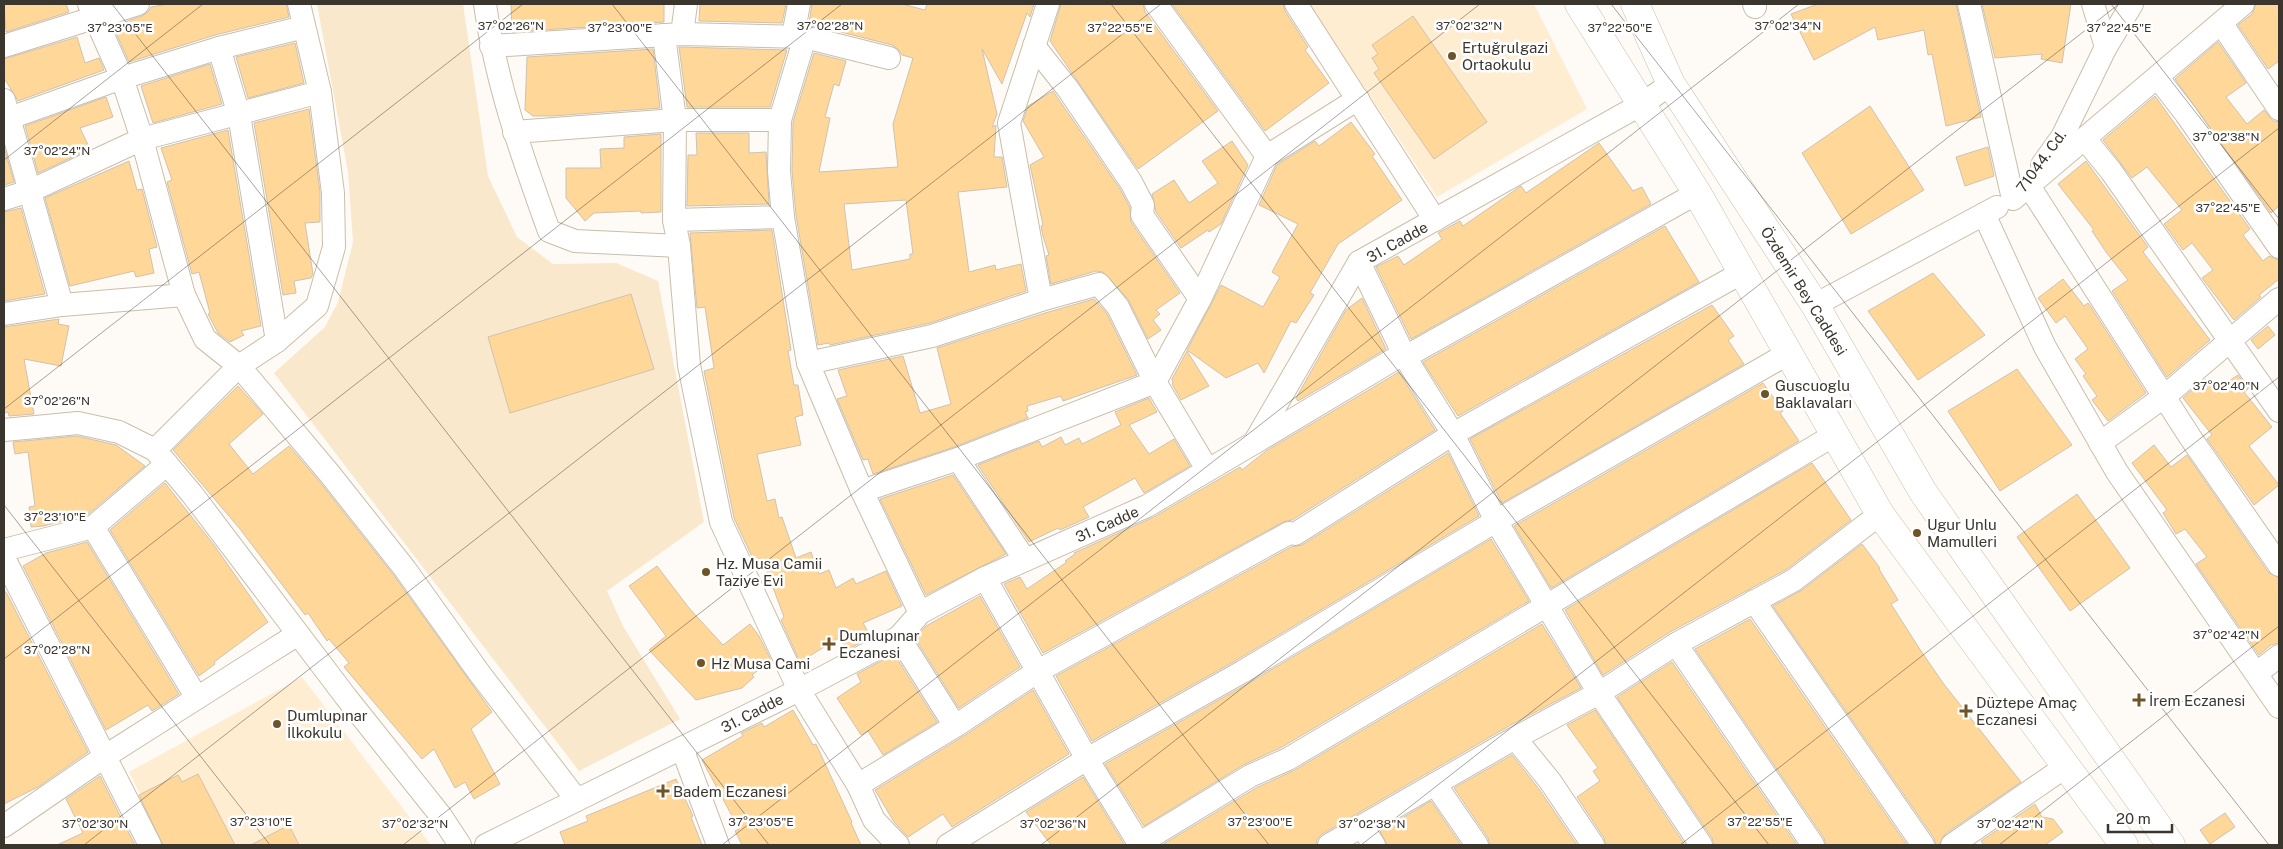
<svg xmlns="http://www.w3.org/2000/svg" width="2283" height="849" viewBox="0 0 2283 849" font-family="'Public Sans',sans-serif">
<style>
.built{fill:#ffedd2}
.green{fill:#f9e8cc}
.building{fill:#ffd899;stroke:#cfc2af;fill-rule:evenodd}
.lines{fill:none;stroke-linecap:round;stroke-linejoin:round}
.minor-casing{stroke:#cabeaa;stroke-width:24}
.major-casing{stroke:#cabeaa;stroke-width:29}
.minor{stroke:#fff;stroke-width:22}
.major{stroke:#fff;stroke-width:28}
.ticks{fill:none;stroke:#3a352d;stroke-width:1;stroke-opacity:0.45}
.poi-dot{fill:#6e5426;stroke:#fff;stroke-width:2}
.labels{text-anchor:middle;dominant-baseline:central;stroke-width:5;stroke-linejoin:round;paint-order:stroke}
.poi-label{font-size:15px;fill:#3a352d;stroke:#fff;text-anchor:start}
.street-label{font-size:15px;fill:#3a352d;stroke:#fff}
.ticks-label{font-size:12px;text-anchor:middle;fill:#3a352d;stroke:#fff;stroke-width:5;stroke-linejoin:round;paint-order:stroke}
</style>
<rect width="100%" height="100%" fill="#fefbf7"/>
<!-- built -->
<g class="built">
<path d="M1309 4H1534L1587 109 1437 197Z"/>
<path d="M302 677 431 845H165L129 772Z"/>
</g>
<!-- green -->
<path class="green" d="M317 4H463L488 176 517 237 553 264 616 263 658 281 704 522 607 591 623 626 680 719 579 771 274 373 325 327 338 302 353 242 348 172Z"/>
<!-- building -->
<g class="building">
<path d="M4 4H66L69 12 6 32Z"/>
<path d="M168 4H286L289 17 215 35 129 62 113 26 142 16 148 12 151 7Z"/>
<path d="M511 4H664V22L512 32Z"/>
<path d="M700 4H786L782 23 699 21Z"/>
<path d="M812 4H902L925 10 927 4H1034L1030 17 1027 13 1002 84 982 49 997 114 992 127 996 125 994 157H1002L1007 187 958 192 969 272 995 265 996 270 1021 264 1026 291 930 323 830 345 829 343 818 345 796 215 792 171 793 122 814 53 846 61 839 86 834 84 825 117 830 118 819 172 898 167 893 124 913 58 902 55 898 49 892 45 809 24ZM906 200 913 254H910V259L852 270 844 204Z"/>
<path d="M1061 4H1143L1145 12 1218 111 1138 169 1050 41Z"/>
<path d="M1172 4H1283L1285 11 1308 47 1305 50 1329 83 1265 131Z"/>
<path d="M1818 4H1956L1981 117 1946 126 1932 54 1928 55 1924 30 1878 40 1875 27 1814 60 1791 14Z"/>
<path d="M1982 4H2071L2062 63 2041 59 2042 54 1995 58Z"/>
<path d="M2256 4H2279V61L2268 69 2238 25 2252 14Z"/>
<path d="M1413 16 1487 122 1434 159 1374 73 1379 69 1372 58 1378 54 1372 45Z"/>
<path d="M77 37 85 63 99 58 104 70 18 101 4 78V59Z"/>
<path d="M2218 42 2246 83 2226 97 2247 124 2264 110 2273 121 2279 122V206L2271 213 2175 79Z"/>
<path d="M295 43 304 83 248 98 236 57Z"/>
<path d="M679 47 787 50 770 107H687Z"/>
<path d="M653 49 660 108 552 116H533L525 110 527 57Z"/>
<path d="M210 64 222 104 153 123 141 86Z"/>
<path d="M1053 91 1120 189 1130 208 1131 222 1180 293 1156 310 1160 314 1153 320 1161 330 1148 339 1128 299 1103 272 1096 271 1051 284 1046 256 1049 255 1043 236 1041 226 1043 225 1030 165 1044 157 1023 121 1028 106Z"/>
<path d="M2155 96 2250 229 2243 235 2263 261 2269 256 2279 260V279L2259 295 2261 297 2234 320 2202 278 2213 270 2192 243 2183 250 2164 224 2182 210 2147 167 2132 178 2103 140Z"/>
<path d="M106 97 113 117 80 128 90 149 38 173 25 126Z"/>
<path d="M1870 106 1924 190 1851 234 1802 153Z"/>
<path d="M309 109 320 192V222L305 223 313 274 311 278 294 281 296 293 283 295 254 123Z"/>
<path d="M1351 122 1375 154 1372 156 1402 200 1338 244 1310 293 1314 295 1296 323 1291 321 1264 373 1258 363 1226 378 1187 350 1221 285 1263 307 1280 277 1272 272 1298 224 1259 205 1277 165 1315 141 1319 146Z"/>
<path d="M228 130 261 326 241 331 244 335 230 342 218 333 208 314 210 313 199 272 192 274 167 182 172 180 161 148Z"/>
<path d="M696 133H749V153L766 152 769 204 687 206 688 155H697Z"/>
<path d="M661 134V212L641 213V211L594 213 585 221 566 198V168H601L600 149 624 148V137Z"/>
<path d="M1232 141 1248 165 1221 224 1209 232 1208 230 1181 248 1156 212 1152 194 1174 180 1189 203 1218 183 1202 161Z"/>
<path d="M1599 143 1633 191 1642 187 1651 204 1411 339 1376 267 1398 256 1404 265 1442 239 1438 233 1460 221 1463 226 1521 186 1526 193Z"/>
<path d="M4 147 14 182 4 185Z"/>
<path d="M1988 147 1994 176 1965 186 1956 157Z"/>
<path d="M129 161 137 190 142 189 157 247 149 249 154 273 136 277 134 271 70 286 45 198Z"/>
<path d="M2086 161 2148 247 2143 252 2210 340 2167 377 2112 291 2128 280 2106 252 2092 231 2094 230 2058 184Z"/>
<path d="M21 208 45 294 4 301V212Z"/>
<path d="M1665 226 1699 282 1458 416 1423 362Z"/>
<path d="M772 230 791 350 788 351 794 385H798L803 415 795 417 801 445 757 454 767 501 775 499 779 518 782 517 796 558 811 552 819 574 829 570 836 588 853 578 856 584 886 571 902 606 863 623 871 637 847 650 840 637 800 662 781 620 784 617 762 558 754 561 734 518 704 371 714 368 705 307 697 308 690 233Z"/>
<path d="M1933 273 1985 335 1918 380 1868 311Z"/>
<path d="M2063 279 2084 306 2088 303 2091 307 2146 393 2108 421 2092 400 2097 396 2083 376 2086 374 2075 359 2088 349 2065 316 2056 323 2038 298Z"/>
<path d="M631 294 654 369 510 413 488 337Z"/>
<path d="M1362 298 1386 349 1298 401 1296 398 1346 310Z"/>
<path d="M1094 299 1107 314 1137 375 1063 401 1061 396 1027 406 1028 411 1025 412 1028 418 954 447 873 474 868 459 863 460 837 399 847 396 838 370 903 356 920 413 951 404 937 348 1045 313Z"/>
<path d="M1712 305 1734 336 1728 340 1744 364 1502 503 1470 439Z"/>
<path d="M59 319 58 324 69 326 61 366 24 359 34 414 9 416 8 412 4 413V327Z"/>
<path d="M2268 326 2275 335 2258 349 2251 340Z"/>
<path d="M1187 351 1209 386 1181 400 1172 384 1173 383 1172 379Z"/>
<path d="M2017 369 2072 445 2000 491 1948 411Z"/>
<path d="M1399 372 1435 430 1292 520 1283 522 1043 653 1004 584 1020 577 1027 589 1067 562 1065 561 1075 554 1074 553 1154 517 1240 467 1242 470 1266 451Z"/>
<path d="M2238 375 2248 389 2244 392 2272 427 2249 446 2279 485 2254 505 2207 439 2212 435 2183 398 2205 379 2214 391Z"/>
<path d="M1763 383 1783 411 1780 413 1799 441 1551 588 1514 526Z"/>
<path d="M238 386 263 414 229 444 253 474 289 446 319 481 395 577 492 712 471 729 500 784 474 799 465 782 455 788 434 749 422 759 344 667 349 663 329 639 327 641 308 613 305 615 240 529 173 450Z"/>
<path d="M1149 398 1157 412 1129 425 1149 454 1174 439 1190 466 1144 493 1135 478 1083 507 1089 517 1060 530 1058 528 1029 542 978 465 1039 441 1042 447 1061 437 1065 445 1079 438 1082 444 1121 425 1115 412Z"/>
<path d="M77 436 116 445 145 466 87 515 43 526 31 527 29 507 35 506 28 452 15 454 13 442Z"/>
<path d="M2154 445 2171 467 2187 455 2268 572 2279 578V643L2271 645 2259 655 2196 564 2207 557 2185 529 2176 534 2163 513 2167 510 2132 463Z"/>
<path d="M1448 453 1479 516 1235 661 1092 741 1056 676 1291 547 1302 545Z"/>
<path d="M1812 463 1851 520 1787 569 1670 632 1603 675 1565 610Z"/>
<path d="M953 475 1006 554 926 595 880 499Z"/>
<path d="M165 483 214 545 268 622 214 662 215 664 199 676 110 530Z"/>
<path d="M2077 494 2130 568 2070 611 2017 537Z"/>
<path d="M1491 539 1529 601 1282 747 1243 765 1144 826 1105 764 1249 683Z"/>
<path d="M87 542 179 694 152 711 148 705 106 730 23 566 46 553Z"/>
<path d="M1862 544 1880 568 1879 569 1898 600 1891 604 1919 648 1943 683 2021 782 1945 834 1939 845H1936L1934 838 1773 606 1802 590Z"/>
<path d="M657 566 689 608 723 645 750 624 759 636 771 660 752 675 754 677 742 688 696 700 649 650 666 636 629 586Z"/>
<path d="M4 592H6L88 752 38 787 4 804Z"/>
<path d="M980 596 1020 667 959 708 915 638 926 626Z"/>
<path d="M1750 619 1907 845H1826L1824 838 1695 649Z"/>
<path d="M1542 624 1581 688 1509 726 1322 834 1317 839 1316 845H1162L1256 788 1295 770Z"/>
<path d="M894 654 937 722 883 755 868 731 861 735 837 698 861 682 857 674Z"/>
<path d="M1672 662 1797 845H1714L1712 838 1617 697Z"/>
<path d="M1033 690 1069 754 952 827 943 814 908 837 894 822 875 790 967 734Z"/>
<path d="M793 710 813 745 816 744 852 822 851 823 861 845H742L735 831 739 829 702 760 743 736 741 733 762 723 764 727Z"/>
<path d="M1595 710 1685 845H1606L1604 838 1577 797 1600 781 1593 771 1598 768 1567 725Z"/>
<path d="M1512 755 1539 789 1577 845H1490L1488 838 1454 788Z"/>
<path d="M198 774 235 845H163L139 795 178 775 182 782Z"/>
<path d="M100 776 135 845H57L83 833 66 799Z"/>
<path d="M1083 777 1124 844V845H1051L1026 812Z"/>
<path d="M676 779 693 816 691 817 702 845H565L560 832 588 821 586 816Z"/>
<path d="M1431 801 1461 845H1387L1380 831Z"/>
<path d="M2035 804 2042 817 2053 819 2063 832 2045 845H1984L1981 841Z"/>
<path d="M2225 813 2235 827 2210 844 2200 830Z"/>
<path d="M289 825 299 845H251Z"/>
</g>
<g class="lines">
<!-- minor casing -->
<g class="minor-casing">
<g id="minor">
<path d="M89 4 122 78 142 139 184 295 205 339 239 366 329 473 405 569 480 674 577 800"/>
<path d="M485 4C496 83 522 156 549 231L575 241 679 246"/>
<path d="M1156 4 1267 156"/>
<path d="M1296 4 1435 220"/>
<path d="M1754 4 1755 7"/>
<path d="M1969 4 2013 199 2243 4"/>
<path d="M2093 4 2106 47"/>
<path d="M2221 23 2279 109"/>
<path d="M682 34 686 4"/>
<path d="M664 35 675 120 674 220 679 246 689 365 721 522 799 690 858 785 874 820 898 845"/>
<path d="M793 36 799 4"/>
<path d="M4 46 138 4"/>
<path d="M491 46 682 34 805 37 889 58"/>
<path d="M1034 46 1068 89 1131 182 1143 205 1142 215 1200 299"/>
<path d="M219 48 239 115 277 341"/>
<path d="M2158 78 2186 114 2279 247"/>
<path d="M4 100 62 305"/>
<path d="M4 120 122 78 219 48 304 27"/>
<path d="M514 132 675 120H780"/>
<path d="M2085 139 2111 171 2279 411"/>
<path d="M2042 165 2062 137 2106 47 2132 4"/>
<path d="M2029 186 2190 437 2279 565"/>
<path d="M4 199 30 191 142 139 320 92"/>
<path d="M1984 214 2045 347 2117 472 2279 707"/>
<path d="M783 217 808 363 862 491 920 613"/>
<path d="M674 220 783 217 779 171 780 120 805 37"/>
<path d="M1359 262 1405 357 1453 434 1496 521 1599 693 1701 845"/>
<path d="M1041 300 1009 123 1048 4"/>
<path d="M1815 305 1997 207"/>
<path d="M4 314 62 305 184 295"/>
<path d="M808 363 932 336 1041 300 1099 284 1118 307 1155 382 958 459 862 491"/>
<path d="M4 430 78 423 119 432 155 450 192 494 346 697 441 816 460 845"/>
<path d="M1254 443 1396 358 1405 357 1697 193"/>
<path d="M2100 443 2165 396 2279 299"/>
<path d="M155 450 239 366 277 341 317 306 334 247 333 193 320 92 299 4"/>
<path d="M958 459 1025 560"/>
<path d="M1207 469 1155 382 1200 299 1267 156 1358 99"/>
<path d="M93 527 197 698"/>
<path d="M4 550 93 527 167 464"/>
<path d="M4 558 150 845"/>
<path d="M985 578 1087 759 1140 845"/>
<path d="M1754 601 1923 845"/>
<path d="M899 637 955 726"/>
<path d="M1676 644 1813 845"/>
<path d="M2257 673 2279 656"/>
<path d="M1515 738 1550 781 1593 845"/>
<path d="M682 748 718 845"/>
<path d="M1435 784 1477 845"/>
<path d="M858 785 960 723 1038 671 1289 533 1295 534 1453 434 1743 272"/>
<path d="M4 826 104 757 298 634"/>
<path d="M1362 827 1374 845"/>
<path d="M486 845 799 690 899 637 920 613 985 578 1147 506 1254 443 1359 262 1642 104 1671 84"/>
<path d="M948 845 1087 759 1242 672 1496 521 1789 353"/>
<path d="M1137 845 1250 776 1288 759 1836 434"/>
<path d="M1329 845 1515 738 1599 693 1676 644 1794 580 1880 514"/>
<path d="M1952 845 2065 767"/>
</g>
</g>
<!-- major casing -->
<g class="major-casing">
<g id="major">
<path d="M1579 4 1697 193 1880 514 2124 845"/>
<path d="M1635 4 1671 84 1815 305 1923 492 2171 845"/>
</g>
</g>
<!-- minor -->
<use href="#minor" class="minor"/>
<!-- major -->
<use href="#major" class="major"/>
</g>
<!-- ticks -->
<path class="ticks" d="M112 4 769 845M612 4 1269 845M1111 4 1769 845M1611 4 2269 845M2111 4 2279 219M4 160 203 4M4 409 523 4M4 505 270 845M4 659 842 4M84 845 1161 4M403 845 1480 4M722 845 1799 4M1041 845 2119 4M1361 845 2279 128M1680 845 2279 377M1999 845 2279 626"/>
<!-- markers -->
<g class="poi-dot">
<circle cx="1452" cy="56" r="5"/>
<circle cx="1765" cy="394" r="5"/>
<circle cx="1917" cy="533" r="5"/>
<circle cx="706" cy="572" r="5"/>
<path d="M826.5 636.5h5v5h5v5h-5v5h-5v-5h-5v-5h5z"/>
<circle cx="701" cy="663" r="5"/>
<path d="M2136.5 692.5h5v5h5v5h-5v5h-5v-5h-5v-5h5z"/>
<path d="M1963.5 703.5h5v5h5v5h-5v5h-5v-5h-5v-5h5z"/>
<circle cx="277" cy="724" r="5"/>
<path d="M660.5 783.5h5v5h5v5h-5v5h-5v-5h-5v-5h5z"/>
</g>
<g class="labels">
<!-- poi labels -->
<g class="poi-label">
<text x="1462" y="47">Ertuğrulgazi<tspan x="1462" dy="17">Ortaokulu</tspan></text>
<text x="1775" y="385">Guscuoglu<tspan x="1775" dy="17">Baklavaları</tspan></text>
<text x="1927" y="524">Ugur Unlu<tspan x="1927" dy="17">Mamulleri</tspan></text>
<text x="716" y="563">Hz. Musa Camii<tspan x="716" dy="17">Taziye Evi</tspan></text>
<text x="839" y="635">Dumlupınar<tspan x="839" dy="17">Eczanesi</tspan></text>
<text x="711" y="663">Hz Musa Cami</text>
<text x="2149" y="700">İrem Eczanesi</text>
<text x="1976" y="702">Düztepe Amaç<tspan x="1976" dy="17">Eczanesi</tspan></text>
<text x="287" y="715">Dumlupınar<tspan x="287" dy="17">İlkokulu</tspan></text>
<text x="673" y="791">Badem Eczanesi</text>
</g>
<!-- street labels -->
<g class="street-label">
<text transform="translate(2041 161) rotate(-54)">71044. Cd.</text>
<text transform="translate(1397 242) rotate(-29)">31. Cadde</text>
<text transform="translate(1804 291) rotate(58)">Özdemir Bey Caddesi</text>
<text transform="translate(1107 524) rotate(-24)">31. Cadde</text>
<text transform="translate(752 713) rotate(-27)">31. Cadde</text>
</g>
</g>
<g class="ticks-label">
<text x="511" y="30">37°02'26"N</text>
<text x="830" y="30">37°02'28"N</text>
<text x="1469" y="30">37°02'32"N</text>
<text x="1788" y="30">37°02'34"N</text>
<text x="120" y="32">37°23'05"E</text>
<text x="620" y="32">37°23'00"E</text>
<text x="1120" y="32">37°22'55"E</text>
<text x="2119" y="32">37°22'45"E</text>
<text x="1620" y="32">37°22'50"E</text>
<text x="2226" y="141">37°02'38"N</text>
<text x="57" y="155">37°02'24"N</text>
<text x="2228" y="212">37°22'45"E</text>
<text x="2226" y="390">37°02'40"N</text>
<text x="57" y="405">37°02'26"N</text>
<text x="55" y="521">37°23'10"E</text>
<text x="2226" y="639">37°02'42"N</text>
<text x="57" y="654">37°02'28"N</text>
<text x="261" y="826">37°23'10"E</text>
<text x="761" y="826">37°23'05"E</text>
<text x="1260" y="826">37°23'00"E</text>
<text x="1760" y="826">37°22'55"E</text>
<text x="95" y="828">37°02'30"N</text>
<text x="415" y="828">37°02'32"N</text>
<text x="1053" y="828">37°02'36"N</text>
<text x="1372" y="828">37°02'38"N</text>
<text x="2010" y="828">37°02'42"N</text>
</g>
<!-- border -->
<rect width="2283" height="849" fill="none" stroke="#3a352d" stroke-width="10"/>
<!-- scale -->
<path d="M2108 824v8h64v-8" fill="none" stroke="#3a352d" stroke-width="2.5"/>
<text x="2116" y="824" font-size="15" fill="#3a352d" stroke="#ffffff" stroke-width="4" paint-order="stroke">20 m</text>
</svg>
